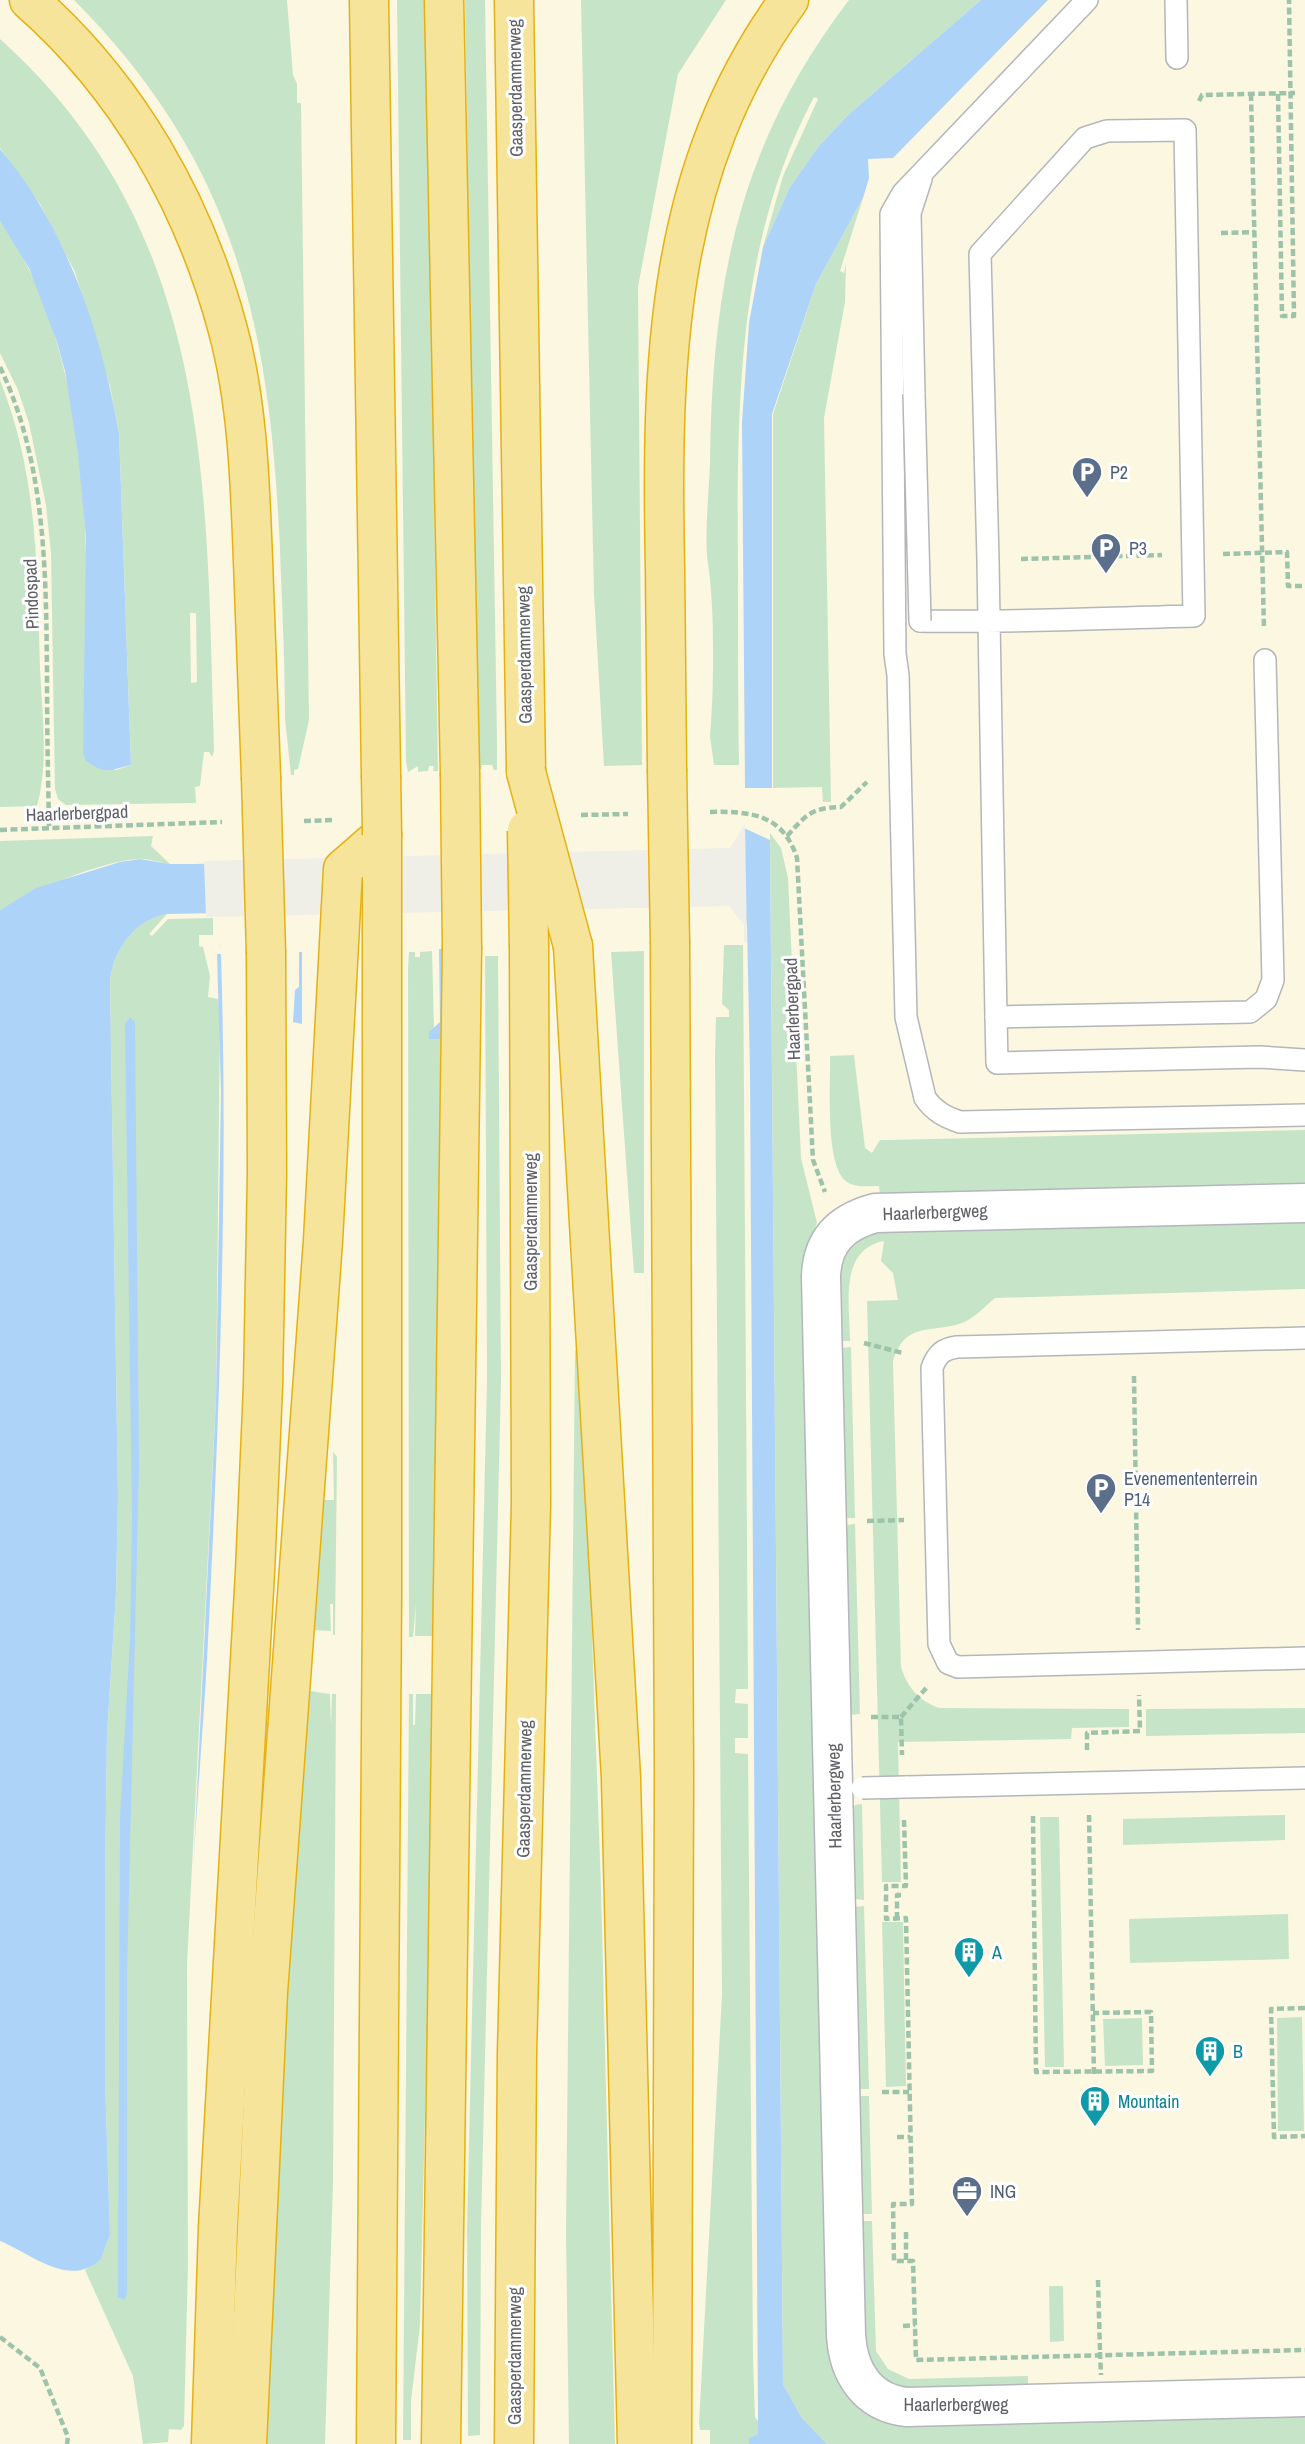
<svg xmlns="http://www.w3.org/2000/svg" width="1305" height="2444" viewBox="0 0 1305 2444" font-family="'Archivo Narrow',sans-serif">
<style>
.commercial{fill:#fcf7e0}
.green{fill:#c6e5c8;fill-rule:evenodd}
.water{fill:#aed3f9}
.pier{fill:#efeee7}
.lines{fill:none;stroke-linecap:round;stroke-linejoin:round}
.lane-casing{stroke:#b4b6bb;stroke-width:24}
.street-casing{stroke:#b4b6bb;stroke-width:41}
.highway-casing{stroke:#e5b112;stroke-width:41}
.path{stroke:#9ec3ab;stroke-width:4.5;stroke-dasharray:7 3.5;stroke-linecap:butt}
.lane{stroke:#fff;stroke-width:21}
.street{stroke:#fff;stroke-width:38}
.highway{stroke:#f5e499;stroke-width:38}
.lane-bridge-casing{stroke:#b4b6bb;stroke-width:24;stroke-linecap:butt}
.highway-bridge-casing{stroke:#e5b112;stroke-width:41;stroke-linecap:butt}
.path-bridge{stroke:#9ec3ab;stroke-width:4.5;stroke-dasharray:7 3.5;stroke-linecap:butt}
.lane-bridge{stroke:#fff;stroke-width:21}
.highway-bridge{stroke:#f5e499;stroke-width:38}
.labels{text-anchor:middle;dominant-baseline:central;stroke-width:6;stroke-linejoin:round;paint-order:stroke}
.street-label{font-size:18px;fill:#5f6166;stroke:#fff}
.service-label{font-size:18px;fill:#4e5e75;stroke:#fff;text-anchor:start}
.culture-label{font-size:18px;fill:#0d838f;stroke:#fff;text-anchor:start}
</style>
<rect width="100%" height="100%" fill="#efeee7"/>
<!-- commercial -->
<rect class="commercial" x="0" y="0" width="1305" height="2444"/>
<!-- green -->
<g class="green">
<path d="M74 0H287L293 75 297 84V103H301L309 720 298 769 294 770V775H291L285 719C285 662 282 606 280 550 270 327 237 164 74 0Z"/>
<path d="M397 0H427L438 771H433L434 766H429L428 771 418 772V766L408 772 406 762Z"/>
<path d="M465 0H485L497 741V770H494L492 765H482L481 770H478Z"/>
<path d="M581 0H726L678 74 638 287 642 765 604 766 594 594Z"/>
<path d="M849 0H981L848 115 818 147 790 187 763 247 783 176 818 99 814 97C735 245 737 411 738 575 738 636 738 701 739 765H714L710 736C714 693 715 606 708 564 704 539 709 491 710 463 712 284 738 145 849 0Z"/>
<path d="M0 39C215 232 206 486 214 751L212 757 209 752H204L200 786 195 787 196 803 66 805 58 799 55 789 51 553 46 505 29 423 18 390 0 353V221C99 357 90 590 83 752L116 770 131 765 119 432 110 386 75 272 40 204 0 148ZM190 613H196L197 682 191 683Z"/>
<path d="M863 198 840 271 844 273 846 263 845 302 824 418 831 802H823L822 787 773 788V414L816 284Z"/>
<path d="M0 380C38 476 37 567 40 668 42 712 49 764 37 806L0 807Z"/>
<path d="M770 833 781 848 788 878 801 1158 817 1223 804 1258 844 2389 1305 2415V2444H827L802 2418 783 2384Z"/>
<path d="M153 836 151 846 170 864C160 863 148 858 138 859 98 862 34 890 0 910V841Z"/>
<path d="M167 914 149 934 152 936 168 919 213 918V935H199V946L203 947 210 976 208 997 218 999 220 1016 216 1399 187 1964 188 2263 184 2426 181 2430 169 2429 168 2442 143 2444 133 2376 85 2270 101 2259 110 2235 105 2079V1881L107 1733 116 1594 118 1497 110 983C112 952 134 918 167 914Z"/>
<path d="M724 945H743L748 1689H736L735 1703 748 1704V1738H735V1753L748 1754 753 2358 755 2417 758 2421V2434L749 2438V2444H710V2430H700L699 2423 722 1994 715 1057 716 1017H729V1010L722 1004Z"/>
<path d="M432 951 434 1027 429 1039H442L436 1636H415L416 1604 413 1637H409L408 968 409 952H415V957H420V952Z"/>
<path d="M644 951V1273H634L611 952Z"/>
<path d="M485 956H498L501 1381 481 2227 480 2435 468 2436 467 2227 487 1380Z"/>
<path d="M854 1055 865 1148 872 1153 880 1140H890L1305 1130V1186L880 1195 879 1186C869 1186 856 1188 847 1182 824 1167 831 1083 830 1056Z"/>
<path d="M1305 1220V1289L995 1298C985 1306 972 1321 959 1324 929 1333 904 1322 893 1362L901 1667C908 1688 918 1700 939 1708L1129 1709V1727L1072 1728 1071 1739 898 1742 901 1882H882L867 1301 898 1300 893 1273 881 1261 884 1241C838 1250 850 1306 850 1341H840C839 1297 826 1254 873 1231Z"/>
<path d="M851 1347 855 1518H844L841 1348Z"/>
<path d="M575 1351H582L601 1889 615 2444H569L566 2233Z"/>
<path d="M327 1452 323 1500H334L333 1452 337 1457 335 1635H333V1604H330L331 1631 314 1630 317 1600H314L310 1630 324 1453Z"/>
<path d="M855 1524 860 1714 850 1715 845 1525Z"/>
<path d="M310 1691 330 1694 331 1725 332 1694H336L333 2182 325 2444H261L272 2180Z"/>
<path d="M409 1694H413V1725H415L416 1694H435L420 2325 411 2401V2440H403Z"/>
<path d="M1305 1708V1733L1146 1736V1709Z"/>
<path d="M862 1804 864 1900 854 1899 852 1810 855 1805Z"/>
<path d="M1285 1815V1840L1123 1845V1819Z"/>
<path d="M1040 1817H1059L1064 2067H1045Z"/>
<path d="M864 1906 869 2089H858L854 1907Z"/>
<path d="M1288 1914 1289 1959 1130 1963 1129 1919Z"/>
<path d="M882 1922H903L906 2086 886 2087Z"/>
<path d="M1302 2017 1304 2131H1278L1277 2018Z"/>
<path d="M1142 2018 1143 2065 1105 2066 1103 2019Z"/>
<path d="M858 2096H869L872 2214H861Z"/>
<path d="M860 2221H872L876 2351 888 2369 909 2379 1028 2376V2387L907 2390 885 2382 864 2351Z"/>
<path d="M1049 2286H1063L1064 2341 1050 2342Z"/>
</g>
<!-- water -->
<g class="water">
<path d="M981 0H1048L893 158 868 159 869 178 863 198 816 284 772 414V788H745L742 422 749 323 763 247 790 187 818 147 848 115Z"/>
<path d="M0 149C67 228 101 332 119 433L131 765C109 770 106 775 86 761L83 752 86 538 78 454 65 371 57 342 29 268 0 221Z"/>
<path d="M744 828 770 840 783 2384 802 2418 827 2444H749V2438L758 2434V2421L750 1072 747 924 731 903 167 914C134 919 112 952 110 983L118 1497 116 1594 107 1733 105 1881V2079L110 2235 101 2259C70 2289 32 2254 0 2241V910L36 888 120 862 140 859 170 864H194L732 852Z"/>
<path d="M439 949H442L445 1050 442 1039H429V1032L440 1022Z"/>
<path d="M299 952H302V1024L293 1022 295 990 299 987Z"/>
<path d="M217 954H221C228 1176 220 1399 209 1621 205 1712 196 1804 192 1895L216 1399 221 1092Z"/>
<path d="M130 1017 135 1022 139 1466 127 1975V2294L124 2300 118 2297 120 1816 130 1639 132 1518 125 1024Z"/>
</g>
<!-- pier -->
<path class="pier" d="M745 824 747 942H744V925L729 906 206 917 204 861 730 848Z"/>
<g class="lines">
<!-- lane casing -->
<g class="lane-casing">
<g id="lane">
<path d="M1087 0 903 193 891 214 895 654 898 675 906 1017 925 1098C934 1111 945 1117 960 1122L1305 1115"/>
<path d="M1176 0 1177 58"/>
<path d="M914 394 910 213 921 179"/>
<path d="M920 621C1012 623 1103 618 1194 616L1185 130 1107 131 1085 138 980 254 988 560 989 620 996 1017 997 1063 1260 1057 1305 1060"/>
<path d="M996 1017 1250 1012 1266 999 1273 980 1265 660"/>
<path d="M1305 1338 957 1347C943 1349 937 1354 932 1368L939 1644 948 1663 958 1667 1305 1658"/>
<path d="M906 1787 1305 1778"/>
</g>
</g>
<!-- street casing -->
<g class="street-casing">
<path id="street" d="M1305 1203 875 1213C842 1222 822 1240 821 1277L846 2335C848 2372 867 2403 907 2407L1305 2397"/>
</g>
<!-- highway casing -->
<g class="highway-casing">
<g id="highway">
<path d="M29 0C128 87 194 203 228 330 248 404 250 484 253 561 256 633 258 705 261 777"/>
<path d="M369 0 381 775"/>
<path d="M444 0 460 773"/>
<path d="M514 0 526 772"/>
<path d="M667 769C666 702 666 635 665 568 661 364 664 171 789 0"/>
<path d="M670 944 674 1777 672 2444"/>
<path d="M573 946 621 1778 637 2444"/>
<path d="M211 2444 218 2228 255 1572 263 1386 267 1173 266 953"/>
<path d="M247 2444 268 1992 323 1241 343 869 382 835"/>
<path d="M376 2444 382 1597V835"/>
<path d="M441 2444 462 949"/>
<path d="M514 2444 517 2053 531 1504 529 947"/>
</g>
</g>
<!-- path -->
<g class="path">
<path d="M1251 94 1264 629"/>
<path d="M1278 94 1282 316H1294L1289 0"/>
<path d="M1199 101 1202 95 1295 93"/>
<path d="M1221 233 1255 232"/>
<path d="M0 367C46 463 46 572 47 676 47 726 48 776 49 826"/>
<path d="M1223 554 1287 552 1288 586H1305"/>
<path d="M1021 559 1162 555"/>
<path d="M710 812C750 811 783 814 797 858L813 1160 825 1192"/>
<path d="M581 815 628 814"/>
<path d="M304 821 334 820"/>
<path d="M0 830 222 822"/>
<path d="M787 836C807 814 811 808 841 807L867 782"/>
<path d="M864 1343 903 1353"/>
<path d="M1134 1376 1138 1630"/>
<path d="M867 1521 904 1520"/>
<path d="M871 1717H901L902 1755"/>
<path d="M901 1717 927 1687"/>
<path d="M1087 1750V1733L1140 1731 1139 1695"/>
<path d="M1089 1815 1094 2076"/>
<path d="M1033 1816 1036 2072 1152 2071 1151 2012 1093 2013"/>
<path d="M904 1820 906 1886H886V1919L906 1918 912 2204H893L894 2261H913L916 2360 1305 2350"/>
<path d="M897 1919V1895H901"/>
<path d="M1305 2008 1271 2009 1274 2137 1305 2136"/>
<path d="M882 2092H909"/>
<path d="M897 2137H910"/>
<path d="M906 2232V2261"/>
<path d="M1098 2280 1100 2352"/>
<path d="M903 2326 915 2325"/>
<path d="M0 2337 40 2368 68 2437 67 2444"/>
</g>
<!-- lane -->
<use href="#lane" class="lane"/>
<!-- street -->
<use href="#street" class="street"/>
<!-- highway -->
<use href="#highway" class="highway"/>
<!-- lane-bridge casing -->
<g class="lane-bridge-casing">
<g id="lane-bridge">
<path d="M914 394 920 621"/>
<path d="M862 1788 906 1787"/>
</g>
</g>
<!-- highway-bridge casing -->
<g class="highway-bridge-casing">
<g id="highway-bridge">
<path d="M667 769 670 944"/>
<path d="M526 772 573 946"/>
<path d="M460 773 462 949"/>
<path d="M381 775 382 835"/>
<path d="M261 777 266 953"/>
<path d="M527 830 529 947"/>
</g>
</g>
<!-- path-bridge -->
<path class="path-bridge" d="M1100 2352 1101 2375"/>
<!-- lane-bridge -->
<use href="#lane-bridge" class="lane-bridge"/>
<!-- highway-bridge -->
<use href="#highway-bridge" class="highway-bridge"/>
</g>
<!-- icons -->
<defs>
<g id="parking-pin" transform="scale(1.575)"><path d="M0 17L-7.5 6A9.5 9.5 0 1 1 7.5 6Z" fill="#5c6f8a" stroke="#fff"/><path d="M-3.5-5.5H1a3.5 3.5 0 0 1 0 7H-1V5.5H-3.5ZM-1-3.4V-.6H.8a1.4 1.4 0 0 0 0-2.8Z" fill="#fff"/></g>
<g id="building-pin" transform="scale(1.575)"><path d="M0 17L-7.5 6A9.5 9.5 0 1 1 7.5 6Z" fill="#0f9aa8" stroke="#fff"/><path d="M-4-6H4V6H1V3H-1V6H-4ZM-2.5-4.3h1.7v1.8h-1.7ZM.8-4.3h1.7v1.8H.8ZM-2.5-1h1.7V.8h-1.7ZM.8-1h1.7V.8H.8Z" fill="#fff"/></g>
<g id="office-pin" transform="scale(1.575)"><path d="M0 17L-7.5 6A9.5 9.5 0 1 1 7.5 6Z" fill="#5c6f8a" stroke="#fff"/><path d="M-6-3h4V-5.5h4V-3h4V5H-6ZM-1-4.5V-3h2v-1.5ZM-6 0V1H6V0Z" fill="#fff"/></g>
</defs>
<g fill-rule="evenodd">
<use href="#parking-pin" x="1087" y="472"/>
<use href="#parking-pin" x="1106" y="548"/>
<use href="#parking-pin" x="1101" y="1488"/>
<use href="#building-pin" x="969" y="1952"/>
<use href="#building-pin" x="1210" y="2051"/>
<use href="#building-pin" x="1095" y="2101"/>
<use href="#office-pin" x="967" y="2191"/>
</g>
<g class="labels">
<!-- street labels -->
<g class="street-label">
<text transform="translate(515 88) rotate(-91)">Gaasperdammerweg</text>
<text transform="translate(31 594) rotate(-92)">Pindospad</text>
<text transform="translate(524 655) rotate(-91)">Gaasperdammerweg</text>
<text transform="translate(77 813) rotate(-2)">Haarlerbergpad</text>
<text transform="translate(792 1009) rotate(-92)">Haarlerbergpad</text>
<text transform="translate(935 1212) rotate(-2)">Haarlerbergweg</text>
<text transform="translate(530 1222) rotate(-90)">Gaasperdammerweg</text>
<text transform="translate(524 1789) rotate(-89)">Gaasperdammerweg</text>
<text transform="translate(834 1796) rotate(-91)">Haarlerbergweg</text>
<text transform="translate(514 2356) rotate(-90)">Gaasperdammerweg</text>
<text x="956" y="2404">Haarlerbergweg</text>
</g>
<!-- service labels -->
<g class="service-label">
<text x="1110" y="472">P2</text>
<text x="1129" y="548">P3</text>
<text x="1124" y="1478">Evenemententerrein<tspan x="1124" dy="21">P14</tspan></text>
<text x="990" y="2191">ING</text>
</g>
<!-- culture labels -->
<g class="culture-label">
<text x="992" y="1952">A</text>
<text x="1233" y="2051">B</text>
<text x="1118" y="2101">Mountain</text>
</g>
</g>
</svg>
